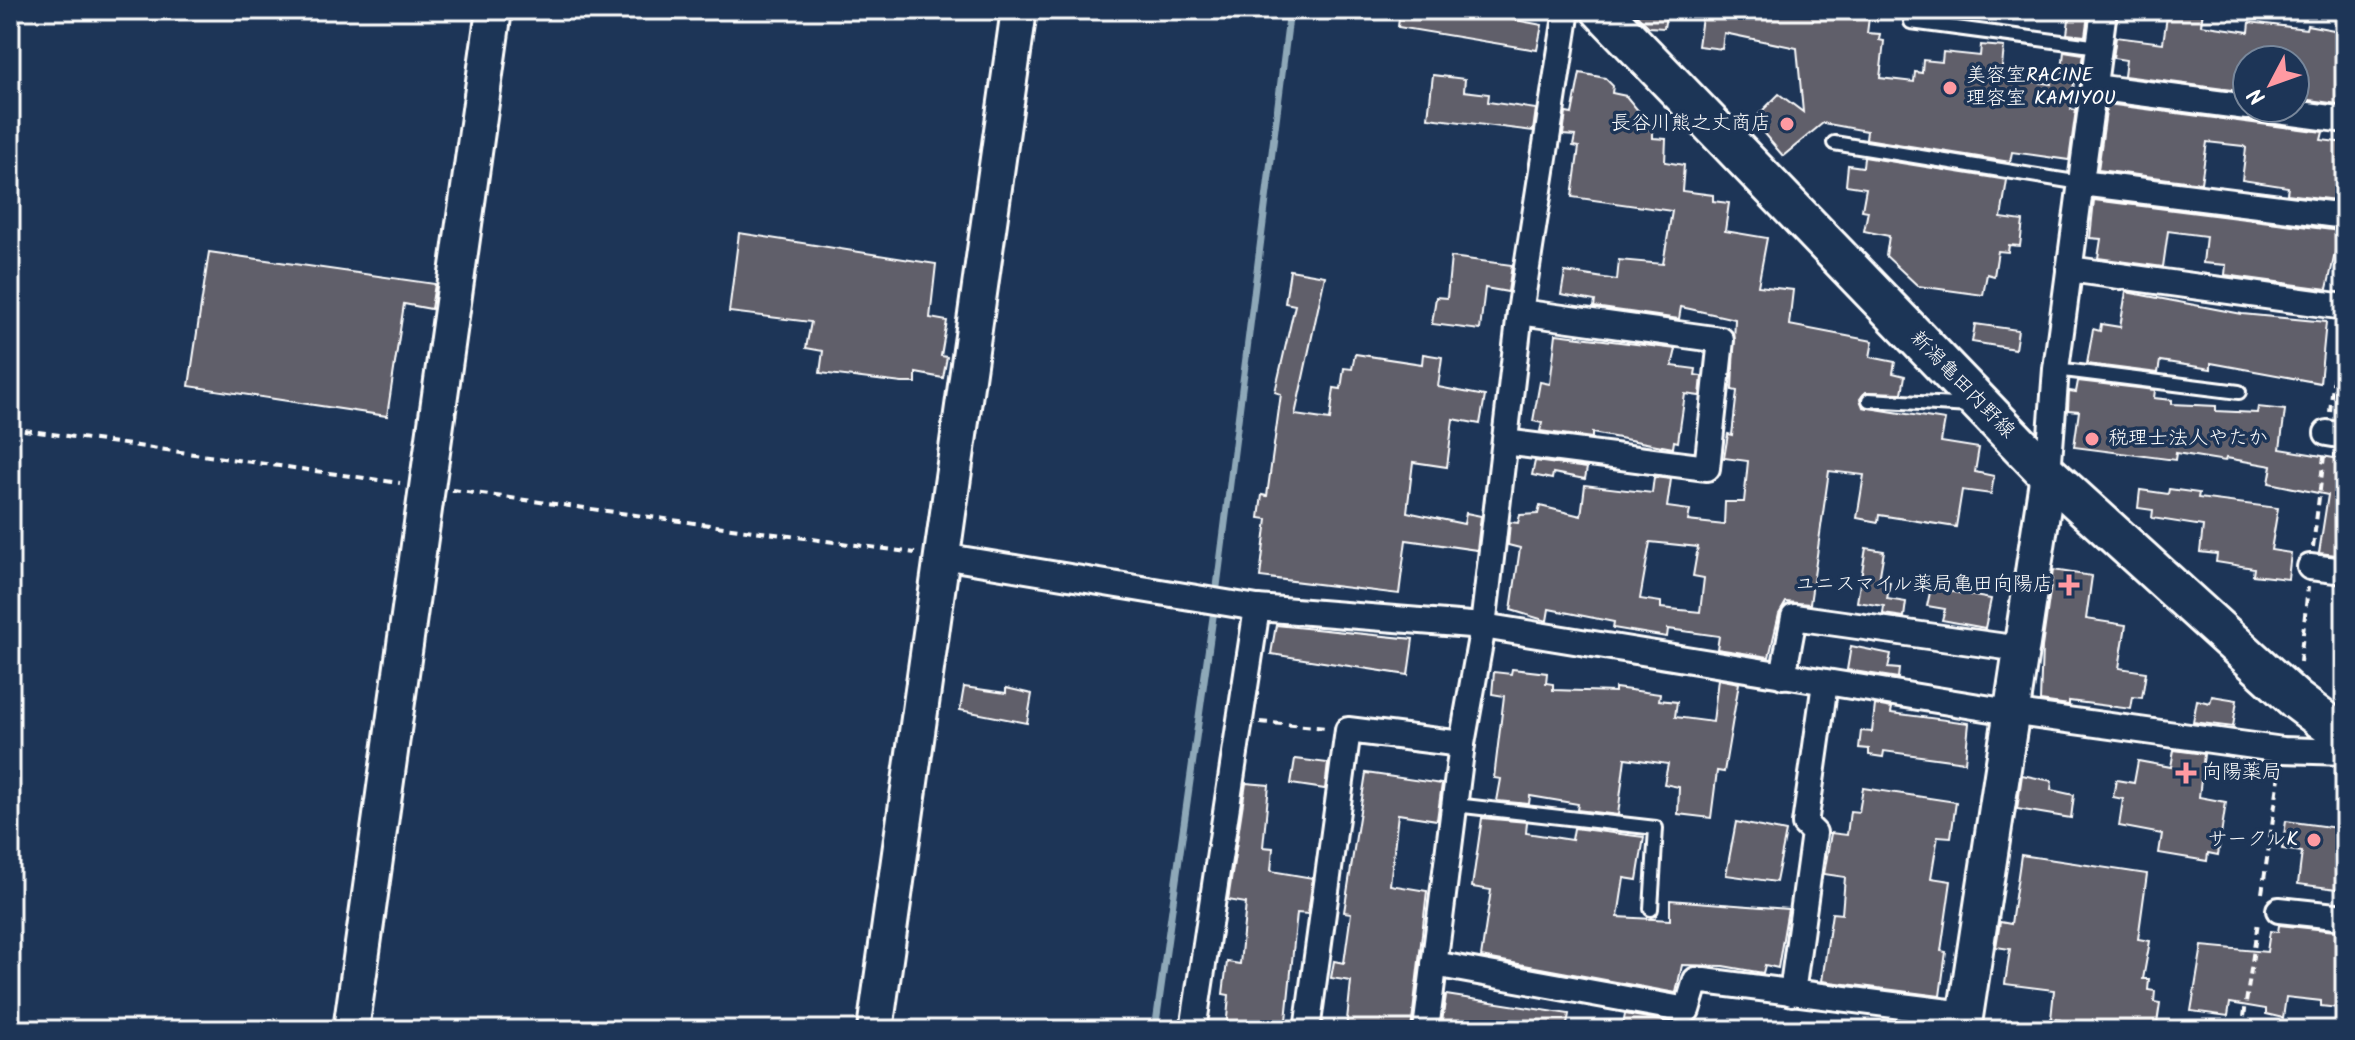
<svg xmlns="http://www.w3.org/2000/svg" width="2355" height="1040" viewBox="0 0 2355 1040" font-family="Kalam,'Klee One',sans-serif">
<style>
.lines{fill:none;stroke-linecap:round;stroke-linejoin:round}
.stream{stroke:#8ea8b8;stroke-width:7}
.building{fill:#605e6b;stroke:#fff;stroke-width:2;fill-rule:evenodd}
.lane-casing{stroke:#fff;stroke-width:18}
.street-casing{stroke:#fff;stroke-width:30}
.secondary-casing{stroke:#fff;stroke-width:40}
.primary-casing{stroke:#fff;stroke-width:44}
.path{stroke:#fff;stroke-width:4;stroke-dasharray:8 6;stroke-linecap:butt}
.lane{stroke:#1d3557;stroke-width:12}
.street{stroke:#1d3557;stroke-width:24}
.secondary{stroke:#1d3557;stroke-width:34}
.primary{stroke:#1d3557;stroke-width:38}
.poi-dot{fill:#ff9aa2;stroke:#1d3557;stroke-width:3}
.labels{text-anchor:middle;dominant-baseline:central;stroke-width:7;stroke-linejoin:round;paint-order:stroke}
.poi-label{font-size:20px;fill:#fff;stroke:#1d3557;text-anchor:start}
.street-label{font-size:20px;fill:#fff;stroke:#1d3557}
</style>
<rect width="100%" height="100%" fill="#1d3557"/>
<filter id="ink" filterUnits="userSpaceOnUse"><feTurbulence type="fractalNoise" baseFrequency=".0125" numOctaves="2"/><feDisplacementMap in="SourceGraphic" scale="16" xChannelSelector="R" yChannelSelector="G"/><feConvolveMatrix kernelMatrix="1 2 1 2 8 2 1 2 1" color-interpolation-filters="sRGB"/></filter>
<g filter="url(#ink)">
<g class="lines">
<!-- stream -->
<path class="stream" d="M1155 1030 1214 610 1290 10"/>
</g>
<!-- building -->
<g class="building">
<path d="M1400 10H1484V14L1542 25 1537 50 1398 27Z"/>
<path d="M1632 10H1667L1664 28 1649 27Z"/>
<path d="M1703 10H1824L1848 14V10H1870L1867 33 1880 34 1879 40 1884 41 1880 78 1914 82 1915 72 1922 73 1923 60 1942 62 1943 52 1980 56 1981 45 2004 47 2001 77 2051 84 2052 70 2075 73 2071 109 2076 110 2069 160 2012 152 2010 162 1866 139 1867 131 1823 123 1783 156 1760 129 1766 123 1758 115 1779 94 1803 112 1797 48 1724 33 1722 49 1698 46Z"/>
<path d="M2168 10H2203L2201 25 2249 32 2250 22 2306 29 2307 25 2345 32V105L2295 98V60H2247V92L2124 76 2126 60 2113 58 2116 37 2163 43Z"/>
<path d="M2070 12 2088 15 2085 36 2067 34Z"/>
<path d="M2064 51 2083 54 2080 73 2062 71Z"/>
<path d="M1580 73 1605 78 1613 86 1612 93 1626 96 1641 114 1639 128 1653 130V138L1666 139 1665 162 1684 165 1682 191 1713 195V201L1729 203 1725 231 1767 238 1758 286 1793 290 1789 325 1873 341 1870 357 1895 362 1893 373 1905 376 1902 393 1866 392 1860 399 1863 407 1945 420 1941 442 1979 448 1975 472 1994 476 1991 494 1962 490 1956 527 1879 515 1878 522 1857 518 1864 475 1829 471 1810 604 1786 602 1779 614 1769 657 1717 649 1719 636 1668 629 1667 637 1613 628 1614 622 1549 609 1547 621 1511 610 1520 548 1508 545 1510 522 1518 523 1520 515 1538 514 1540 506 1581 516 1585 485 1652 493 1654 477 1671 479 1667 507 1690 510 1688 521 1724 525 1725 502H1744L1748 461 1724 458 1728 434 1732 435 1737 391 1732 390 1735 319 1681 307 1679 319 1594 307 1595 301 1561 295 1565 272 1617 280 1619 260 1663 264 1672 211 1572 197 1579 147 1573 146 1575 136 1563 135 1566 113 1572 114ZM1650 542 1698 547 1693 576 1704 578 1700 612 1661 608V602L1640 599Z"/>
<path d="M1433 75 1465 79 1464 91 1489 94 1488 102 1536 109 1533 131 1428 118Z"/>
<path d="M2107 104 2323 132 2321 140 2345 143 2344 201 2287 194 2288 187 2242 180 2246 148 2243 146 2207 142 2201 183 2098 170Z"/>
<path d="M1864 157 2007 180 2001 218 2023 221 2020 246 2009 245 2008 252 1998 251 1994 276 1987 274 1983 295 1918 286 1886 256 1889 236 1864 231 1868 211 1862 210 1866 188 1846 185 1848 165 1863 167Z"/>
<path d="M2094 200 2340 231 2327 289 2225 275 2226 265 2203 263 2206 236 2168 231 2163 267 2098 258 2101 239 2090 238Z"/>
<path d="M739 233 936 264 930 318 947 321 941 356 947 357 943 378 916 373V383H902L820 373 823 351 806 348 811 322 729 312Z"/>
<path d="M209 252 435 284 431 309 404 304 387 416 189 386Z"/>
<path d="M1451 257 1512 265 1508 292 1485 288 1480 330 1432 324 1436 297 1447 298Z"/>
<path d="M1290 270 1325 276 1295 415 1330 420 1334 388 1341 389 1344 368 1352 369 1355 354 1422 364 1423 354 1442 357 1438 387 1485 396 1480 424 1453 419 1447 467 1413 462 1407 512 1464 524 1466 513 1481 516 1477 550 1406 540 1399 594 1260 577 1267 519 1259 518 1262 495 1267 496 1281 394 1275 392 1295 305 1285 303Z"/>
<path d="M2126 292 2242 314 2326 322 2320 383 2211 363V369L2160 361 2158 373 2087 364 2093 329 2100 331 2101 324 2120 327Z"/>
<path d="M1975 324 2018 330 2015 349 1972 342Z"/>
<path d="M1556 334 1676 349 1672 366 1696 369 1695 375 1702 376 1700 396 1685 394 1678 442 1674 441 1673 448 1592 433V438L1540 431 1542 423 1533 421 1540 382 1550 384Z"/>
<path d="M2078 381 2155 390 2154 398 2172 400V404L2216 406V411L2257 413 2258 407 2285 410 2280 449 2334 458V454L2345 455V556L2319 553 2328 495 2269 483 2272 466 2226 458 2225 461 2176 453 2175 460 2074 447 2079 411 2068 410 2069 391 2076 392Z"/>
<path d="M1535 461 1587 468 1585 479 1553 473 1552 479 1532 475Z"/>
<path d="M2169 489 2199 493 2198 498 2278 508 2271 550 2291 553 2288 579 2253 575 2254 568 2216 562 2217 554 2200 552 2203 526 2152 518 2153 510 2138 508 2140 490 2168 494Z"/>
<path d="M1866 548 1884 551 1879 580 1890 582 1887 599 1906 602 1904 617 1883 614 1884 606 1857 602Z"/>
<path d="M2053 570 2092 576 2086 619 2126 625 2119 668 2146 672 2142 698 2133 697 2131 709 2069 701V705L2040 701 2042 647Z"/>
<path d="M1931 588 1991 599 1985 628 1942 620 1945 609 1927 606Z"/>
<path d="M1276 625 1413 639 1408 675 1271 654Z"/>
<path d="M1851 646 1891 654 1888 668 1899 669 1898 678 1847 670Z"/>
<path d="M1512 669 1547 673 1546 683 1553 684V690L1615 692V688L1660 694 1659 700 1677 702 1675 717 1713 722 1718 679 1739 683 1724 772 1717 771 1711 818 1678 814 1679 787 1664 784 1668 764 1625 758 1618 815 1577 810 1578 804 1530 796 1529 804 1497 801 1501 779 1494 778 1504 696 1492 694 1494 672 1511 674Z"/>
<path d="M964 687 1006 693V688L1032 694 1027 723 960 710Z"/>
<path d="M2212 696 2237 700 2233 727 2193 722 2197 700 2210 703Z"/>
<path d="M1875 705 1892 708 1891 713 1969 723 1965 762 1884 751 1883 757 1869 755V749L1859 748 1861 731 1872 732Z"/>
<path d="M2174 750 2204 754 2199 797 2226 802 2218 855 2208 853 2207 861 2159 853 2162 834 2119 826 2123 799 2113 797 2116 780 2134 783 2138 761 2171 767Z"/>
<path d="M1295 759 1328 763 1325 789 1291 784Z"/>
<path d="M1366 773 1442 784 1437 820 1398 814 1390 885 1427 891 1411 1030H1346L1351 981 1331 978 1334 961 1344 963 1351 913 1344 912Z"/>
<path d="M2022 775 2052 781 2051 790 2074 795 2071 818 2017 809Z"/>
<path d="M1246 783 1269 785 1263 847 1273 848 1271 871 1313 878 1308 914 1297 913 1285 1030H1226L1229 995 1223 994 1227 962 1240 964 1246 903 1228 900Z"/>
<path d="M1863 788 1956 802 1951 837 1938 836 1931 878 1951 881 1941 951 1946 952 1940 996 1822 981 1832 913 1842 914 1845 877 1824 874 1831 833 1847 835 1850 811 1859 812Z"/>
<path d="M1482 818 1527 822 1526 833 1572 840 1574 828 1644 837 1637 880 1624 878 1618 917 1670 920V900L1788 909 1778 968 1765 965 1763 973 1723 966 1682 965 1676 993 1481 957 1491 890 1472 887Z"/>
<path d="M2286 821 2345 829V890L2298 884 2302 852 2282 849Z"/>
<path d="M1736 822 1786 832 1776 882 1726 875Z"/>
<path d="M2021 855 2147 874 2138 939 2150 941 2143 979H2149L2148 990 2155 991 2154 1002 2160 1003 2156 1030 2060 1027 2061 1020 2051 1019 2054 990 2005 984 2010 949 1996 947 2000 922 2011 924Z"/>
<path d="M2279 925 2345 932 2338 1008 2321 1006V1001L2286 997 2283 1018 2266 1014V1009L2230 1003 2228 1016 2191 1011 2202 946 2267 952 2270 931 2278 932Z"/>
<path d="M1446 995 1569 1014 1566 1030H1462L1463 1024 1442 1022Z"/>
<path d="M1625 1014 1671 1022 1669 1030H1622Z"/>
</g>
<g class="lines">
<!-- lane casing -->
<g class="lane-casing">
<g id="lane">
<path d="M1911 22 2099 47"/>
<path d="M1834 143 2081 183"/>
<path d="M2056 369 2239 392"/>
<path d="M1869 400 1970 406"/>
<path d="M1455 805 1656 828 1651 909"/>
</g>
</g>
<!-- street casing -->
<g class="street-casing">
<g id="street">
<path d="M2094 87 2247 107"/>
<path d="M2255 108 2345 120"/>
<path d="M2081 183 2345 216"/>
<path d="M2069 269 2345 307"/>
<path d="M2327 433 2345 436"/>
<path d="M1505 442 1707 468 1721 340 1520 312"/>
<path d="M2048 474 2056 369 2104 10"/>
<path d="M942 556 1257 608 1483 626 2010 712 2283 750 2345 752"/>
<path d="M2310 567 2345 571"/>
<path d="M1783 676 1794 617 2020 649"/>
<path d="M2279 910 2345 917"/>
<path d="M1434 964 1687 1010 1696 980 1965 1014"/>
<path d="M1792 993 1814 833 1805 824 1825 683"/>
<path d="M1193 1030 1257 608"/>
<path d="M1307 1030 1348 730 1462 744"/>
<path d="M1426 1030 1462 744 1483 626 1520 312 1567 10"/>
</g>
</g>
<!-- secondary casing -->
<g class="secondary-casing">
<g id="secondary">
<path d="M351 1030 494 10"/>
<path d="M875 1030 1019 10"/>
<path d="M1963 1030 2048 474"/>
</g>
</g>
<!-- primary casing -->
<g class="primary-casing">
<path id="primary" d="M1601 10 2048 474 2296 700 2345 737"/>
</g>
<!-- path -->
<g class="path">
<path d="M2330 412 2339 329"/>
<path d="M10 428 400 483"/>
<path d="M452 490 915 553"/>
<path d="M2313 547 2324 456"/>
<path d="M2300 662 2308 587"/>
<path d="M1260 722 1327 728"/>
<path d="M2262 893 2280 771"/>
<path d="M2242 1030 2258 922"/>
</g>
<!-- lane -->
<use href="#lane" class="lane"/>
<!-- street -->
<use href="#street" class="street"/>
<!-- secondary -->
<use href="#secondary" class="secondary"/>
<!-- primary -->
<use href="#primary" class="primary"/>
</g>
</g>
<!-- markers -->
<g class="poi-dot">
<circle cx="1950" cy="88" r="8"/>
<circle cx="1787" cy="124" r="8"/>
<circle cx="2092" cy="439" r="8"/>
<path d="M2065 573h8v8h8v8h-8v8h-8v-8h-8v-8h8z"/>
<path d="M2182 761h8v8h8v8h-8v8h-8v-8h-8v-8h8z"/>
<circle cx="2314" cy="840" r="8"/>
</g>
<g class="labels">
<!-- poi labels -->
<g class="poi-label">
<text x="1966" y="76">美容室RACINE<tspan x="1966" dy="23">理容室 KAMIYOU</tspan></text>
<text x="1771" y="124" text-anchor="end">長谷川熊之丈商店</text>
<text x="2108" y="439">税理士法人やたか</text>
<text x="2053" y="585" text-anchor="end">ユニスマイル薬局亀田向陽店</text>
<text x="2202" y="773">向陽薬局</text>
<text x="2298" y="840" text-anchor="end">サークルK</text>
</g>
<!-- street labels -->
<g class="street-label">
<text transform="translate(1962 385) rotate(46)">新潟亀田内野線</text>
</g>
</g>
<!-- margin -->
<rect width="2355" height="1040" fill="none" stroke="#1d3557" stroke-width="40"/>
<rect x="20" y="20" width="2315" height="1000" fill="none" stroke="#fff" stroke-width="3" filter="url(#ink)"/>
<!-- north arrow -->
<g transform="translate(2271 84) rotate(229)"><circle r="38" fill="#1d3557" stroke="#77869a" stroke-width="2"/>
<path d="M0-6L14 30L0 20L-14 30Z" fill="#ff9aa2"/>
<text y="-12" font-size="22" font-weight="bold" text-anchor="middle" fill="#ffffff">N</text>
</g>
</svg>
